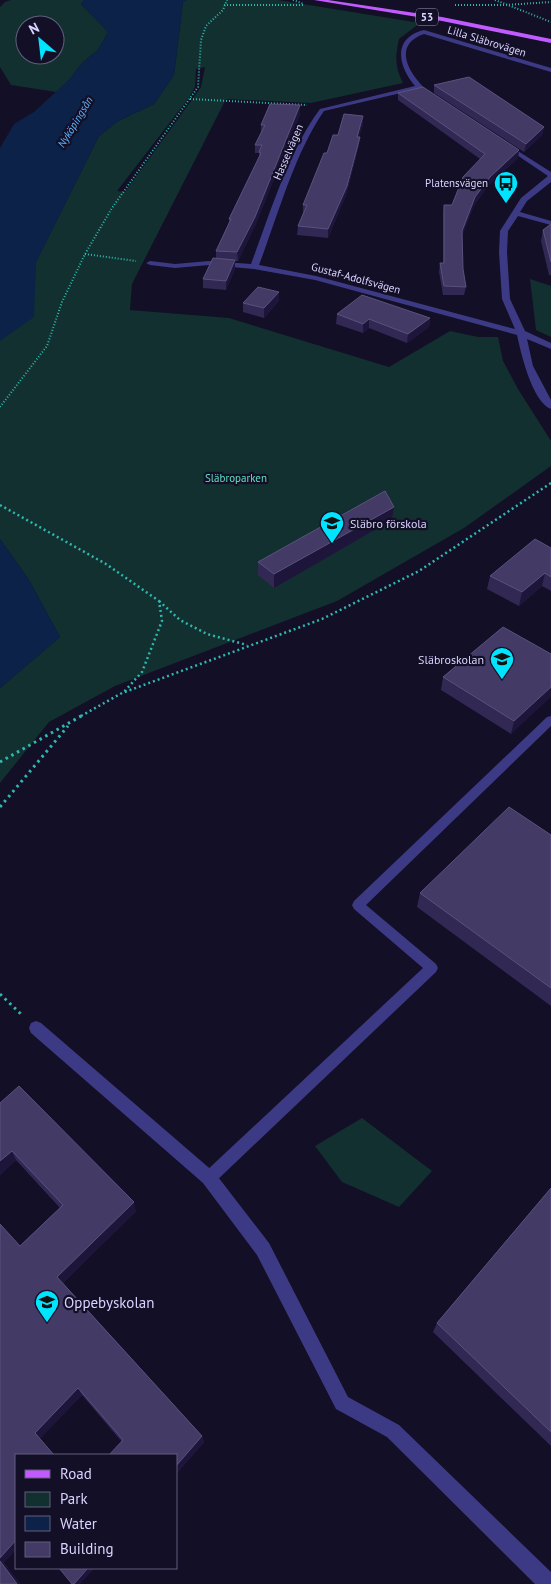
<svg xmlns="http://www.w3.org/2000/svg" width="551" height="1584" viewBox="0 0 551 1584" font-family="'PT Sans',sans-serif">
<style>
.green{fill:#12302f;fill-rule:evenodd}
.water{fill:#0c2248}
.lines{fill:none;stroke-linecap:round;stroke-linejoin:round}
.path-far2{stroke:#2fb8b0;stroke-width:2;stroke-dasharray:1 2;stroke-linecap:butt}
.path-far1{stroke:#2fb8b0;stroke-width:2.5;stroke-dasharray:2 3;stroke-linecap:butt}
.path{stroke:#2fb8b0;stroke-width:3;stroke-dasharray:2.5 4;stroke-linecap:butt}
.lane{fill:#3d3a85;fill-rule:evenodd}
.street{fill:#3d3a85;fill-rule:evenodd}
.primary{fill:#c25bff;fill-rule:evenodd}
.wall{fill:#312854}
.shaded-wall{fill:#1d163a}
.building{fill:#433a66;stroke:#5a527e}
.labels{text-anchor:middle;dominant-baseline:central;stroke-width:4.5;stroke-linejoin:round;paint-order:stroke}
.shield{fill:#130f26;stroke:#9e99be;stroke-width:1}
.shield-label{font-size:11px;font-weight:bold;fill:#d9d4ff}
.far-street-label{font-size:11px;fill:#d9d4ff;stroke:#130f26}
.far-water-label{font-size:11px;font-style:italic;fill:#62b6ff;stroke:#130f26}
.far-poi-label{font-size:11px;fill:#d9d4ff;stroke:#130f26;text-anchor:end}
.far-park-label{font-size:11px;fill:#5fe0c0;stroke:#130f26}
.poi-label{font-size:12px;fill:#d9d4ff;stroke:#130f26;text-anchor:start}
.near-poi-label{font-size:15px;fill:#d9d4ff;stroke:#130f26;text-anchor:start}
</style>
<rect width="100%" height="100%" fill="#130f26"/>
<!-- green -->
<g class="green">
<path d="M11 0H84L81 4 108 32 98 50 82 63 69 80 56 92 11 85 0 67V7L5 2ZM25 25H55V55H25Z"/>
<path d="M186 0H278L420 23 399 39C395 57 395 67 403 83L311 103 226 99 132 284 130 310 229 318 389 367 450 331 478 337H498L503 361 518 389 551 441V466L464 528 337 601 115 686 49 722 0 783V688L60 637 29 580 0 539V334L99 136 118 121 154 104 174 75 183 2ZM205 67 201 87 125 192 117 191 188 99 195 87 196 69Z"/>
<path d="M530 279 551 286V337L536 330Z"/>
<path d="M362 1118 432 1171 399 1207 342 1182 315 1146Z"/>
</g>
<!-- water -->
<g class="water">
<path d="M84 0H186L183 2 174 75 154 104 118 121 99 136 36 263 34 317 0 341V148L14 124 34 112 69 80 82 63 98 50 108 32 81 4Z"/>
<path d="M0 539 29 580 60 637 0 688Z"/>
</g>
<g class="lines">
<!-- path-far2 -->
<g class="path-far2">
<path d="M293 0 304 4"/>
<path d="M495 0 551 22"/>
<path d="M224 5H304"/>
<path d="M455 5H505L551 2"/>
<path d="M190 99 307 105"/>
<path d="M85 254 136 261"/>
<path d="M0 407 47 346 62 302 85 254 112 208 198 87 201 40 206 26 223 10 227 0"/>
</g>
<!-- path-far1 -->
<g class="path-far1">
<path d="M0 505 106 564 159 601 162 621 142 672 123 693"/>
<path d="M159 601 180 620 207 634 247 645"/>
<path d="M81 716 122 693 322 619 419 571 551 483"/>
</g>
<!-- path -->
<g class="path">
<path d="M0 762 83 715"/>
<path d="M0 807 68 726"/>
<path d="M0 994 23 1016"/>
</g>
<!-- lane -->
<path class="lane" d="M551 716V726L366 905 436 964 438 968 436 972 214 1183 209 1185 204 1183 202 1178 204 1173 423 968 354 909 352 905 354 901 547 717Z"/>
<!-- street -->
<g class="street">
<path d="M424 30 551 68V72L424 34C387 47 415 82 434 96V98H430L418 89 324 111C295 152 277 218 259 265L316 276 515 329 502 299 499 252 500 231 521 198 548 176 502 145 507 144 551 172V182L527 201 520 212 551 221V225L518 216 508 231 507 252 510 299 525 331 551 343V349L527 339 533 366 551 400V409C532 402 521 353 517 335L315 280 254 269 209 265 175 268 150 265 146 263 150 261 175 264 209 261 251 264C270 214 288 152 320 109L415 86C398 66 392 38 424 30Z"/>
<path d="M36 1021 41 1023 215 1173 269 1243 348 1397 399 1425 551 1572V1584H535L387 1437 336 1409 257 1255 203 1183 31 1033 29 1028 31 1023Z"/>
</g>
<!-- primary -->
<path class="primary" d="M314 0H328L442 17 551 39V43L442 21Z"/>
</g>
<!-- wall -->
<g class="wall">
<path d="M434 85 544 127 542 135 524 152 434 93Z"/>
<path d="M398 93 518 158 489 185 474 205 462 236 463 269 466 287 464 295H443L439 272 440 263H443V214L444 205H452L480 159 398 100Z"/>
<path d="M300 114 255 226 238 261H235V269L226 290 203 288V279L216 259V251L229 223V219L259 158V153H255V145L261 133V125Z"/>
<path d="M363 124 359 137V145L346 195 328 238 297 235 298 226 303 213V205L327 153 338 135Z"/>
<path d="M551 224V275H549L541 241 543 230Z"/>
<path d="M279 301 264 318 243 312V303Z"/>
<path d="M337 314 430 318 429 327 407 343 369 328 363 333 336 324Z"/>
<path d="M394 507 392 520 274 588 258 575V562Z"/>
<path d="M551 548V591L542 586 519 606 487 589 490 576Z"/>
<path d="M551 654 511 734 441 690 443 677Z"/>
<path d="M551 835V1006L417 907 420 893Z"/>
<path d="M0 1103 136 1211 63 1283 202 1436 204 1442 176 1474V1455L122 1442 82 1395 40 1438 4 1563 20 1584H0L20 1246 60 1208 16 1160 0 1175Z"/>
<path d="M551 1188V1446L433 1332 437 1323Z"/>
</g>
<!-- shaded-wall -->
<g class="shaded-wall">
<path d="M300 105V114L255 226 238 261 237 252Z"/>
<path d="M363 116V124L357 145V137Z"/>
<path d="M544 127 542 135 524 152 526 144Z"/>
<path d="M360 137 359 145 346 195 328 238V229Z"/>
<path d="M519 150 518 158 489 185 474 205 461 239 462 231 475 197 490 177Z"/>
<path d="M235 260V269L226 290V281Z"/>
<path d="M279 292V301L264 318V308Z"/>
<path d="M430 318 429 327 407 343 408 334Z"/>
<path d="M369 319V328L363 333V324Z"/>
<path d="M394 507 392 520 274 588V574Z"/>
<path d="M545 573 542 586 519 606 522 592Z"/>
<path d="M551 687V697L511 734 514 721Z"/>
<path d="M12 1151 16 1160 0 1175V1161Z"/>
<path d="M134 1202 136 1211 61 1285 57 1277Z"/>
<path d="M78 1388 82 1395 40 1439 35 1433Z"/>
<path d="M202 1436 204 1442 176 1474V1466Z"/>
<path d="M16 1540V1550L4 1563 20 1584H17L0 1561V1558Z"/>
<path d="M88 1568H95L80 1584H74Z"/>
</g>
<!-- building -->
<g class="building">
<path d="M469 77 544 127 526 144 434 85Z"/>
<path d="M423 87 519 150 490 177 475 197 462 231 463 269 466 287 444 286 440 263H444V205H452L463 177 485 154 398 93Z"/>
<path d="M270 104 300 105 255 217 237 252 216 251 231 219H229L261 153 259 152 262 145H255L265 125H261Z"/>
<path d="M344 114 363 116 357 137H360L347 186 328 229 298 226 307 205H303L324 153H327L333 135H338Z"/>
<path d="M551 224V262L543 230Z"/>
<path d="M213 258 235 260 226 281 203 279Z"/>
<path d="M258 287 279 292 264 308 243 303Z"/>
<path d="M362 295 430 318 408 334 369 319 363 324 337 314Z"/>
<path d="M385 491 394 507 274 574 258 562Z"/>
<path d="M535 539 551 548V577L545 573 522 592 490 576Z"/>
<path d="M503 627 551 654V687L514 721 443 677Z"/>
<path d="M509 807 551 835V988L420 893Z"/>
<path d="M19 1086 134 1202 57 1277 202 1436 176 1466V1455H109L123 1440 78 1388 35 1433 54 1455H16V1540L0 1558V1224L20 1246 63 1205 12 1151 0 1161V1103Z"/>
<path d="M551 1188V1432L437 1323Z"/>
<path d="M0 1561 17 1584H0Z"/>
<path d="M59 1568H88L74 1584H72Z"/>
</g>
<!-- icons -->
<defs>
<g id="bus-pin" transform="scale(1.25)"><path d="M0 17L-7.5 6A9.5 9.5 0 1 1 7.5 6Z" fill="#00e5ff" stroke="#130f26"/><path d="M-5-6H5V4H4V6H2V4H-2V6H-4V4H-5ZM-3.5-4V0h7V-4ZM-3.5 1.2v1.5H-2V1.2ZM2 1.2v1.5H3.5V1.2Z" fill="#111"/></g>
<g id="school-pin" transform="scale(1.25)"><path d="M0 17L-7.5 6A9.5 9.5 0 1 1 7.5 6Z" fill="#00e5ff" stroke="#130f26"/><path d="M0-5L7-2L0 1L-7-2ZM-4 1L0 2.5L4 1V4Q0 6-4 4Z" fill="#111"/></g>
</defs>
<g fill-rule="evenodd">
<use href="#bus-pin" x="506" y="183"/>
<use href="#school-pin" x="332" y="523"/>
<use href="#school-pin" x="502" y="659"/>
<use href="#school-pin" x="47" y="1302"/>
</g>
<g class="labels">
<!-- shield labels -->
<rect class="shield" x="416" y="8.5" width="22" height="17" rx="4"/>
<g class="shield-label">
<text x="427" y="17">53</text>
</g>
<!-- far-street labels -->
<g class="far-street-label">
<text transform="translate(487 41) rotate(17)">Lilla Släbrovägen</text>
<text transform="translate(288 152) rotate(-67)">Hasselvägen</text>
<text transform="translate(356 278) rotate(15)">Gustaf-Adolfsvägen</text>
</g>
<!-- far-water labels -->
<g class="far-water-label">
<text transform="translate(75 122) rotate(-59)">Nyköpingsån</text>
</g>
<!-- far-poi labels -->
<g class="far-poi-label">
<text x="488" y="183">Platensvägen</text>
</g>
<!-- far-park labels -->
<g class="far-park-label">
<text x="236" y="478">Släbroparken</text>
</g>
<!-- poi labels -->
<g class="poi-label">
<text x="350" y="523">Släbro förskola</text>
<text x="484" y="659" text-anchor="end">Släbroskolan</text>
</g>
<!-- near-poi labels -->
<g class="near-poi-label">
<text x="64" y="1302">Oppebyskolan</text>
</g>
</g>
<!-- legend -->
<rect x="15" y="1454" width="162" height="115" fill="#130f26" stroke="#625e7d"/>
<rect x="25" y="1470" width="25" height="8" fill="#c25bff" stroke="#625e7d"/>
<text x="60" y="1479" font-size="15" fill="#d9d4ff">Road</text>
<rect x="25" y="1492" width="25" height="15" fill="#12302f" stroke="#625e7d"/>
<text x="60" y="1504" font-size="15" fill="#d9d4ff">Park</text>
<rect x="25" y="1516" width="25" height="15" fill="#0c2248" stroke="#625e7d"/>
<text x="60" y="1529" font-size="15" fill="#d9d4ff">Water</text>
<rect x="25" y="1542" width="25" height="15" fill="#433a66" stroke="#625e7d"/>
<text x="60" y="1554" font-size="15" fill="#d9d4ff">Building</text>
<!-- north arrow -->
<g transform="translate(40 40) rotate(332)"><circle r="24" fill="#130f26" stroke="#625e7d"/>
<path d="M0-4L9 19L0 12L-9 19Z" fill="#00e5ff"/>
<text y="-8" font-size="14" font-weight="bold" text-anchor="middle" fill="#d9d4ff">N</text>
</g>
</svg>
